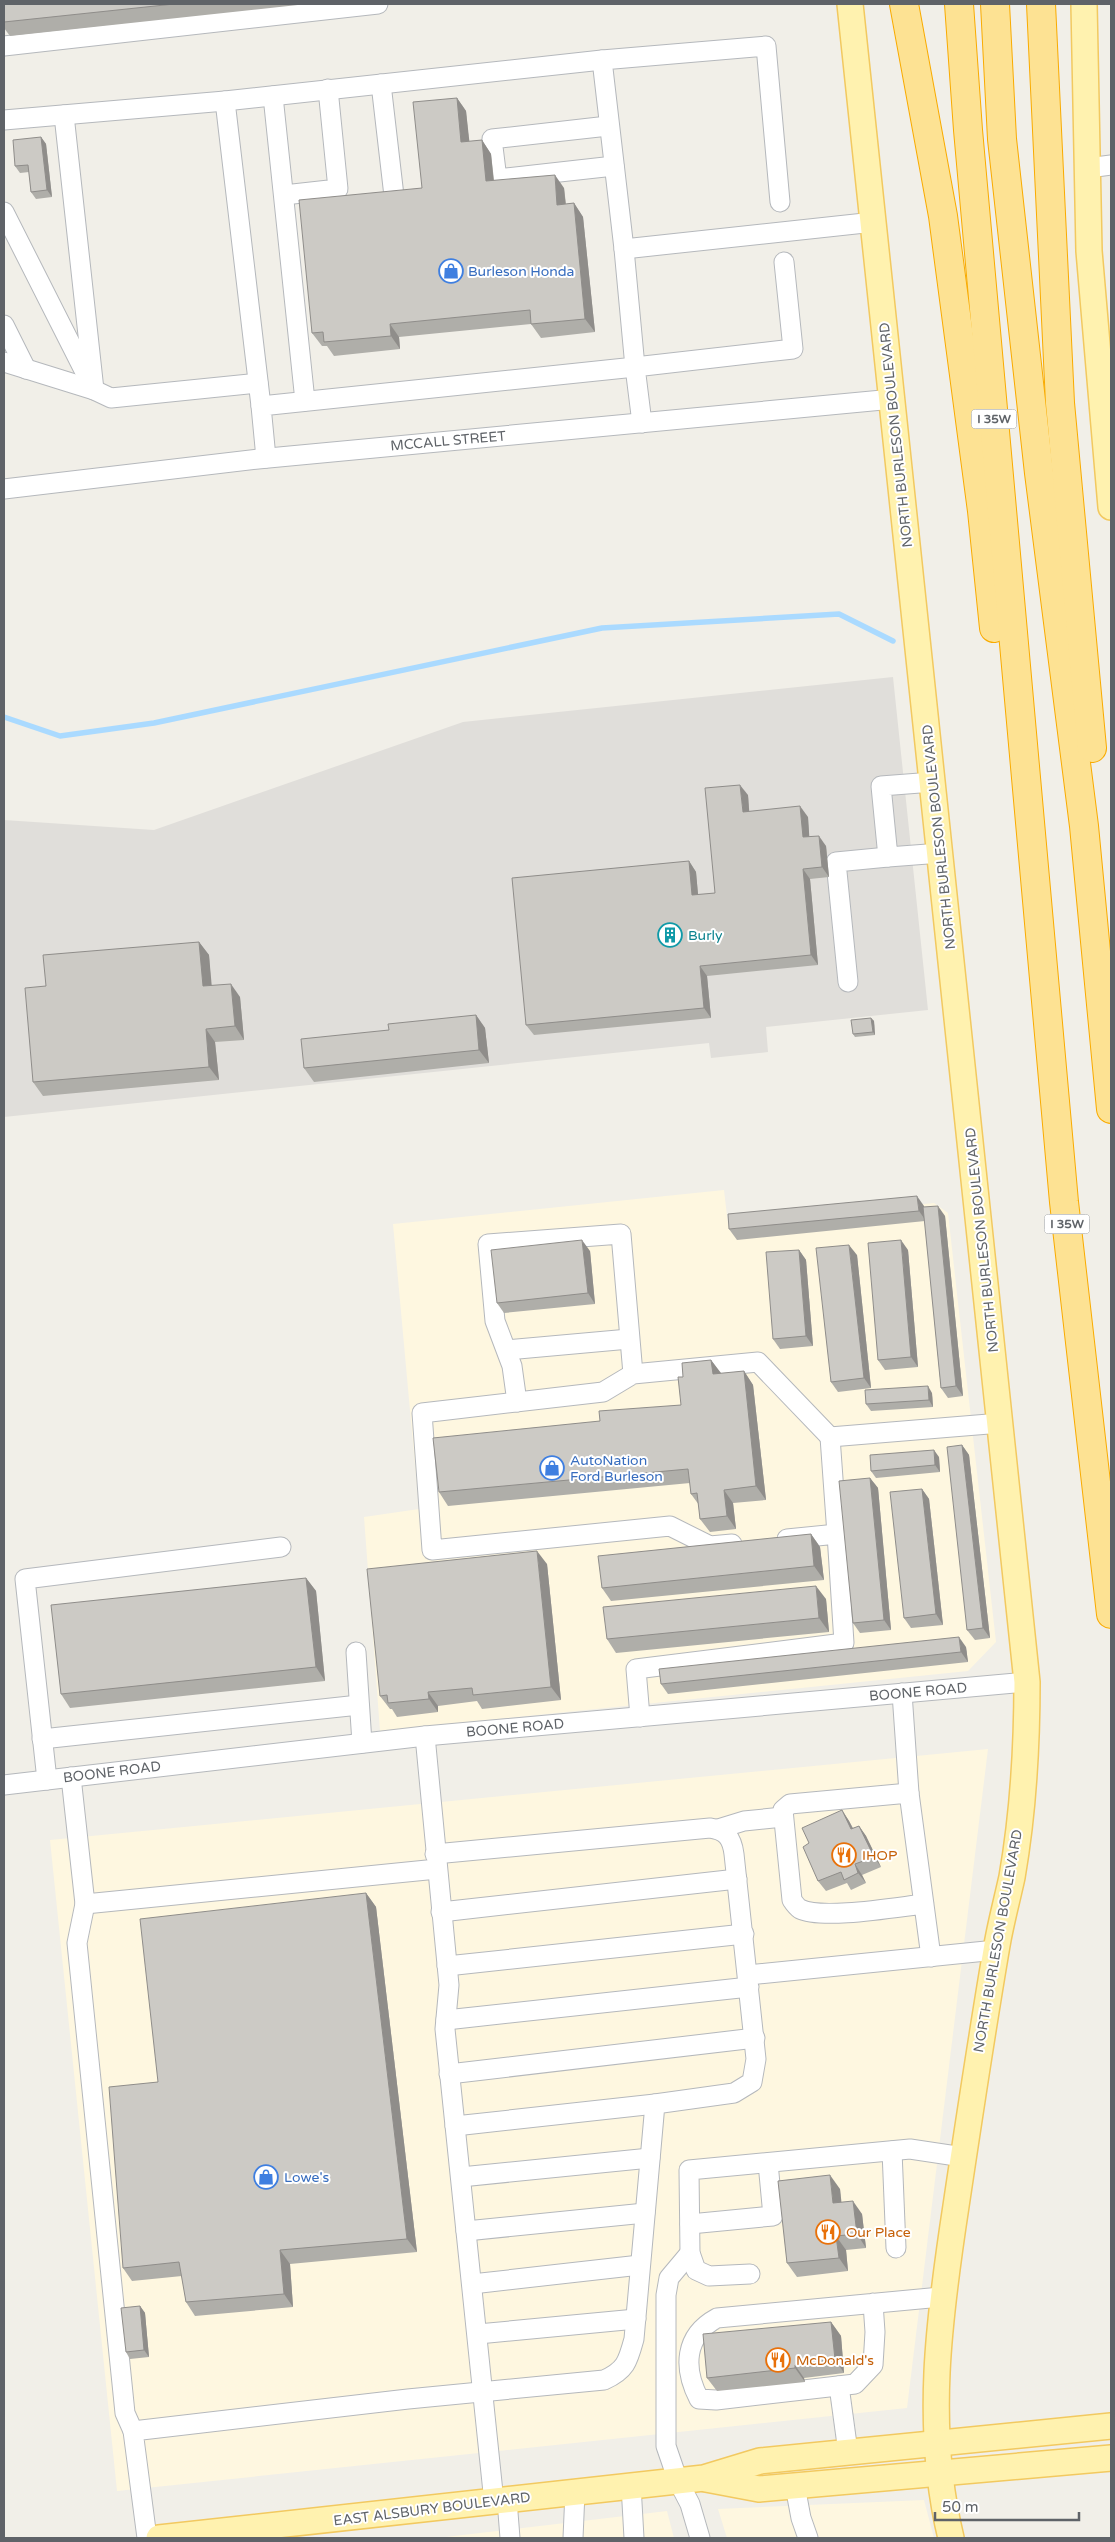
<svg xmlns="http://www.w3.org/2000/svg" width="1115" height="2542" viewBox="0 0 1115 2542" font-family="'Varela Round',sans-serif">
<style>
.commercial{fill:#fef7e0}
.industrial{fill:#e0deda}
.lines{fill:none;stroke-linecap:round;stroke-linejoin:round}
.stream{stroke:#aadaff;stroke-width:5.5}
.minor-casing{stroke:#b5b8bc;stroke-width:21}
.major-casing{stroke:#f2c960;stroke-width:28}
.highway-casing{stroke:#f9ab00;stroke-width:30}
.minor{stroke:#fff;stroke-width:19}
.major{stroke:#fff2af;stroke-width:25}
.highway{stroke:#fde293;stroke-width:28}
.wall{fill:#afaea9}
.shaded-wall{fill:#8f8d8a}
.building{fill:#cccac5;stroke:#8f8d8a}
.labels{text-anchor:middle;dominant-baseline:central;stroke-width:4;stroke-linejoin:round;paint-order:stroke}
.shield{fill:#fff;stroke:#8f9295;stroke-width:1}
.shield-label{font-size:12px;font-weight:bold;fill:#5f6368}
.shop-label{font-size:14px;fill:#366cbe;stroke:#fff;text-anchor:start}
.street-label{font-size:14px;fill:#5f6368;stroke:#fff}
.culture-label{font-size:14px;fill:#0d838f;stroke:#fff;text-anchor:start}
.food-label{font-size:14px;fill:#c56008;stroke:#fff;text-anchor:start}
</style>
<rect width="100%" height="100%" fill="#f1efe8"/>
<!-- commercial -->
<g class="commercial">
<path d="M724 1190 728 1224 934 1203 948 1213 996 1642 968 1671 380 1731 364 1517 419 1509 393 1224Z"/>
<path d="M988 1749 907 2408 117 2491 50 1840Z"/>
<path d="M924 2500 934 2538H727L718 2509Z"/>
<path d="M667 2511 674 2538H437Z"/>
</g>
<!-- industrial -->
<path class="industrial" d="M893 677 928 1010 766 1027 768 1052 711 1058 709 1043 4 1117V820L154 830 463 722Z"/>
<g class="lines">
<!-- stream -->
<path class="stream" d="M4 717 60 736 154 723 602 628 839 614 893 641"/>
<!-- minor casing -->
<g class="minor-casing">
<g id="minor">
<path d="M4 46 378 4"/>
<path d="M381 84 394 196"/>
<path d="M273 96 305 401"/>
<path d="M4 120 225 101"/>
<path d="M608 126 492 139 497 179 614 166"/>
<path d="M1088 168 1111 165"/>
<path d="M284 195 338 189 328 89"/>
<path d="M780 202 766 46 602 60 624 249 874 222"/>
<path d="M4 212 94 390 111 398 258 383"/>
<path d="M4 325 26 369"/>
<path d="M4 362 94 390 64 115"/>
<path d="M261 406 225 101 602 60"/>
<path d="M642 423 635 367 793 349 784 262"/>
<path d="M266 458 261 406 635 367 624 249"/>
<path d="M4 489 258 459 893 399"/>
<path d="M933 782 881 786 888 857 941 853"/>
<path d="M848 982 836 862 888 857"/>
<path d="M507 1350 629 1339"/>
<path d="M517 1402 512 1366 495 1321 488 1244 621 1234 633 1374"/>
<path d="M830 1437 837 1534"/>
<path d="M732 1544 710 1546 670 1526 432 1550 422 1413 603 1392 633 1374 758 1362 830 1437 1001 1423"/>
<path d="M356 1652 362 1743"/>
<path d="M902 1693 909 1793"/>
<path d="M640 1717 636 1669 844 1643 837 1534 787 1539"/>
<path d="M425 1736 449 1985 445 2029 494 2502"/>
<path d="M42 1739 359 1705"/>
<path d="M71 1777 85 1904 437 1869"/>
<path d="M47 1780 25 1579 281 1547"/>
<path d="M4 1785 425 1736 1027 1682"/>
<path d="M718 1829 744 1821 783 1817"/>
<path d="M85 1904 77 1943 125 2413 133 2431"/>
<path d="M924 1904C897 1907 822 1920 800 1909 797 1907 794 1903 792 1900L783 1810 790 1804 909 1793 931 1957"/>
<path d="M441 1912 737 1879"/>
<path d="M447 1966 744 1934"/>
<path d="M748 1975 996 1950"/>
<path d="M446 2020 749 1987"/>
<path d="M449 2074 755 2038"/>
<path d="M455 2126 655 2104"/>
<path d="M892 2151 896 2248"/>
<path d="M461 2177 650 2158"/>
<path d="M690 2224 773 2216 768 2163"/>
<path d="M466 2231 645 2213"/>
<path d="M690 2253 669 2278 666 2295V2446L678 2481 690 2504 700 2538"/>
<path d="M750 2274 709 2276 696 2270 690 2253 689 2170 910 2149 963 2157"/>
<path d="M472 2284 640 2265"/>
<path d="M873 2303 875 2332 873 2365 855 2384 716 2400 699 2399C683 2368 684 2336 717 2318L941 2297"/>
<path d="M478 2334 636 2319"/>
<path d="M839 2386 848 2452"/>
<path d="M631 2485 634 2538"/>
<path d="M795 2486 801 2518 808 2538"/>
<path d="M507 2500 510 2538"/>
<path d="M147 2538 133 2431 408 2399 604 2380C626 2370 628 2361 634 2339L655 2104 734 2093 752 2082 756 2059 734 1854C732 1838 726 1830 710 1828L435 1854"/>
<path d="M573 2538 575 2492"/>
</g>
</g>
<!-- major casing -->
<g class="major-casing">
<g id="major">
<path d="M850 4 1027 1682C1027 1746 1023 1814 1012 1877 1007 1900 1001 1922 997 1945 982 2032 969 2119 956 2206 939 2317 924 2428 951 2538"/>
<path d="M1084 4 1089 251 1111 507"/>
<path d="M706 2479 759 2489 1111 2458"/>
<path d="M159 2538 704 2478 760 2461 1111 2426"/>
</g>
</g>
<!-- highway casing -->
<g class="highway-casing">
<g id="highway">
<path d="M904 4 943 216 982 511 994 628"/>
<path d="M959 4 968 130 1064 1202 1111 1614"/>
<path d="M995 4 1002 139 1039 473 1084 826 1111 1109"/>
<path d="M1041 4 1060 403 1092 748"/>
</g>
</g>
<!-- minor -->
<use href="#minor" class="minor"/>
<!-- major -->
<use href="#major" class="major"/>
<!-- highway -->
<use href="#highway" class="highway"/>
</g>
<!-- wall -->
<g class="wall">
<path d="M4 4H307L10 36 4 28Z"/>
<path d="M457 98 466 111 469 142 482 140 491 154 494 180 564 188 566 204 574 203 583 217 595 332 541 338 531 324 399 337 400 349 334 356 327 346H322L312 333 422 188Z"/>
<path d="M41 137 46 144 52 197 36 199 31 192 29 172 20 173 15 166Z"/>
<path d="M748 795 749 811 808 817 809 837 826 846 829 877 810 879 818 965 707 976 711 1018 534 1035 526 1025 689 861 696 872 698 895 715 893Z"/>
<path d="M199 942 209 955 211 986 240 997 244 1040 215 1042 219 1080 43 1096 33 1082 46 986Z"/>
<path d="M476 1015 485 1028 489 1063 314 1082 304 1068 389 1030Z"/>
<path d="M871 1018 874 1021 875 1035 855 1037 853 1034Z"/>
<path d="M925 1207 945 1216 963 1396 948 1398 941 1388 925 1221 737 1240 729 1229Z"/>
<path d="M799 1250 806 1260 813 1346 780 1349 773 1339Z"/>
<path d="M908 1250 918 1367 885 1370 878 1360Z"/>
<path d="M590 1251 595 1304 504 1313 497 1303Z"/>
<path d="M857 1255 871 1388 838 1392 831 1382Z"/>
<path d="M711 1360 721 1374 744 1371 753 1385 766 1500 733 1503 736 1529 710 1532 700 1519 699 1505 691 1494 690 1483 448 1506 439 1492 600 1421 681 1405 683 1377Z"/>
<path d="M932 1393 933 1407 871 1411 866 1404Z"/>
<path d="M962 1445 969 1455 990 1638 975 1640 967 1630Z"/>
<path d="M939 1457 940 1472 876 1478 871 1471Z"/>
<path d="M870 1478 878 1488 891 1630 860 1633 853 1623Z"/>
<path d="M922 1489 929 1499 943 1625 911 1628 904 1618Z"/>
<path d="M811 1534 820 1547 824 1580 611 1601 602 1588Z"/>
<path d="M547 1564 561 1700 482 1709 477 1701 438 1706V1712L397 1717 392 1709H390L380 1696Z"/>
<path d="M306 1578 316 1591 325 1681 70 1708 61 1694Z"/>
<path d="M826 1599 829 1632 616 1653 607 1639Z"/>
<path d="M966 1647 968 1662 668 1694 661 1684Z"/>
<path d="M842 1810 849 1821 853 1828 859 1826 866 1836 881 1867 862 1875 866 1883 851 1890 847 1883 826 1891 818 1881 809 1843Z"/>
<path d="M366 1893 376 1907 417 2252 290 2264 293 2307 195 2316 186 2302 182 2276 132 2281 123 2268 158 2082Z"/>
<path d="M840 2189 841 2202 862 2214 866 2248 846 2250 848 2271 797 2277 787 2263Z"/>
<path d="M140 2306 145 2313 149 2357 130 2359 126 2352Z"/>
<path d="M831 2322 841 2336 844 2373 804 2378 805 2382 717 2391 707 2378Z"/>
</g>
<!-- shaded-wall -->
<g class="shaded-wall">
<path d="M457 98 466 111 471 156 461 142Z"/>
<path d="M41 137 46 144 52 197 47 190Z"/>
<path d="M482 140 491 154 495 195 486 181Z"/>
<path d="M555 175 564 188 567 219 557 205Z"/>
<path d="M574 203 583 217 595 332 585 319Z"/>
<path d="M390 324 399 337 400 349 391 336Z"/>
<path d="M740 785 748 795 750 822 743 812Z"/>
<path d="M800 806 808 817 810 847 803 837Z"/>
<path d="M819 836 826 846 829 877 822 867Z"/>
<path d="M689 861 696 872 699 905 692 895Z"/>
<path d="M803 869 810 879 818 965 811 955Z"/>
<path d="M199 942 209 955 213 1000 203 986Z"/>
<path d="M700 966 707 976 711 1018 704 1008Z"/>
<path d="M231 984 240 997 244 1040 235 1026Z"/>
<path d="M476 1015 485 1028 489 1063 479 1050Z"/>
<path d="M871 1018 874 1021 875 1035 873 1032Z"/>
<path d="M206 1029 215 1042 219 1080 209 1067Z"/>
<path d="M917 1196 924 1206 926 1221 919 1211Z"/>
<path d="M938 1206 945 1216 963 1396 956 1386Z"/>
<path d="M582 1240 590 1251 595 1304 588 1293Z"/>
<path d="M901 1240 908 1250 918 1367 911 1357Z"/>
<path d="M849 1245 857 1255 871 1388 864 1378Z"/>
<path d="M799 1250 806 1260 813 1346 806 1336Z"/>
<path d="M711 1360 721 1373 722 1388 713 1374Z"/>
<path d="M744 1371 753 1385 766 1500 756 1486Z"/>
<path d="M928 1386 932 1393 933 1407 929 1400Z"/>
<path d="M962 1445 969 1455 990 1638 983 1628Z"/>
<path d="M934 1450 939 1457 940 1472 935 1465Z"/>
<path d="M870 1478 878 1488 891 1630 884 1620Z"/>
<path d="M922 1489 929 1499 943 1625 936 1614Z"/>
<path d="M724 1490 733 1503 736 1529 727 1516Z"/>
<path d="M811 1534 820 1547 824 1580 814 1566Z"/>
<path d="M537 1551 547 1564 561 1700 551 1687Z"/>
<path d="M306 1578 316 1591 325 1681 316 1667Z"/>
<path d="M816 1586 826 1599 829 1632 819 1618Z"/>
<path d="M959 1637 966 1647 968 1662 961 1652Z"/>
<path d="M428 1692 438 1706V1712L429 1699Z"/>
<path d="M842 1810 849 1821 858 1839 851 1829Z"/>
<path d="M859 1826 866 1836 881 1867 874 1857Z"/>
<path d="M855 1864 862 1875 866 1883 858 1873Z"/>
<path d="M366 1893 376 1907 417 2252 407 2239Z"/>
<path d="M830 2175 840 2189 843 2216 833 2203Z"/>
<path d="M853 2201 862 2214 866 2248 857 2234Z"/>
<path d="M836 2236 846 2250 848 2271 839 2258Z"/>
<path d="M280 2250 290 2264 293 2307 284 2294Z"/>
<path d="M140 2306 145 2313 149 2357 144 2350Z"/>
<path d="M831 2322 841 2336 844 2373 835 2359Z"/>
<path d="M795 2365 804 2378 805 2382 795 2368Z"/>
</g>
<!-- building -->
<g class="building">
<path d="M4 4H174L4 22Z"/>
<path d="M457 98 461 142 482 140 486 181 555 175 557 205 574 203 585 319 531 324 530 310 390 324 391 336 324 342 323 332 312 333 299 200 422 188 413 102Z"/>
<path d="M41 137 47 190 31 192 28 165 15 166 13 140Z"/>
<path d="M740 785 743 812 800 806 803 837 819 836 822 867 803 869 811 955 700 966 704 1008 526 1025 512 878 689 861 692 895 715 893 705 788Z"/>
<path d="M199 942 203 986 231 984 235 1026 206 1029 209 1067 33 1082 25 988 46 986 43 955Z"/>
<path d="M476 1015 479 1050 304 1068 301 1039 389 1030 388 1024Z"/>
<path d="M871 1018 873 1032 853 1034 851 1020Z"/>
<path d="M917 1196 919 1211 729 1229 728 1214Z"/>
<path d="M938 1206 956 1386 941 1388 923 1207Z"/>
<path d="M582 1240 588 1293 497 1303 491 1250Z"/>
<path d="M901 1240 911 1357 878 1360 868 1243Z"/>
<path d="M849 1245 864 1378 831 1382 816 1248Z"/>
<path d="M799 1250 806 1336 773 1339 766 1252Z"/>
<path d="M711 1360 713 1374 744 1371 756 1486 724 1490 727 1516 700 1519 697 1493 691 1494 688 1469 439 1492 433 1438 600 1421 599 1411 681 1405 678 1377H683L682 1363Z"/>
<path d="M928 1386 929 1400 866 1404 865 1390Z"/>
<path d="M962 1445 983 1628 967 1630 947 1447Z"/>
<path d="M934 1450 935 1465 871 1471 870 1455Z"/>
<path d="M870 1478 884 1620 853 1623 839 1481Z"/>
<path d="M922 1489 936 1614 904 1618 890 1492Z"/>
<path d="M811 1534 814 1566 602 1588 598 1556Z"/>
<path d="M537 1551 551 1687 473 1695 472 1688 428 1692 429 1699 388 1703 387 1695 380 1696 367 1569Z"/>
<path d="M306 1578 316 1667 61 1694 51 1605Z"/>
<path d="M816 1586 819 1618 607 1639 603 1607Z"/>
<path d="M959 1637 961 1652 661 1684 659 1669Z"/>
<path d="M842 1810 851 1829 859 1826 874 1857 855 1864 858 1873 844 1880 841 1872 818 1881 803 1847 809 1843 802 1828Z"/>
<path d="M366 1893 407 2239 280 2250 284 2294 186 2302 179 2262 123 2268 109 2087 158 2082 140 1919Z"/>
<path d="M830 2175 833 2203 853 2201 857 2234 836 2236 839 2258 787 2263 778 2181Z"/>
<path d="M140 2306 144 2350 126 2352 121 2308Z"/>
<path d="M831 2322 835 2359 795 2365V2368L707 2378 703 2334Z"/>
</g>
<!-- icons -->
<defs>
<g id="shop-ring" transform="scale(1.25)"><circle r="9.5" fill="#fff" stroke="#3f7fe0" stroke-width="1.5"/><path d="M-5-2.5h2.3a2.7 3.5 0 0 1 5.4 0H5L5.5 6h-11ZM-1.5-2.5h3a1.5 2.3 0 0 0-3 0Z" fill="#3f7fe0"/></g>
<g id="building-ring" transform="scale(1.25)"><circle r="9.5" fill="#fff" stroke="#0f9aa8" stroke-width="1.5"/><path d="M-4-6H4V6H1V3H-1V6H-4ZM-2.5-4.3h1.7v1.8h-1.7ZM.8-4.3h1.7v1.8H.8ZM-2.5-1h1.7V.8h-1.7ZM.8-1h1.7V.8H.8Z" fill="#0f9aa8"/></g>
<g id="restaurant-ring" transform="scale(1.25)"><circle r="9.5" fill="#fff" stroke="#e8710a" stroke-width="1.5"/><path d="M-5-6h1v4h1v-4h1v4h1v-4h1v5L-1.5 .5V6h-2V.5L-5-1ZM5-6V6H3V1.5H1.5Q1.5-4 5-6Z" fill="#e8710a"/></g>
</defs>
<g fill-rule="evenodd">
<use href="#shop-ring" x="451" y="271"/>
<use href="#building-ring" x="670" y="935"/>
<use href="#shop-ring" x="552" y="1468"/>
<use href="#restaurant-ring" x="844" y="1855"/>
<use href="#shop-ring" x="266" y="2177"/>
<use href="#restaurant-ring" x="828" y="2232"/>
<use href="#restaurant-ring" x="778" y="2360"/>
</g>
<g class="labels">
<!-- shield labels -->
<g class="shield">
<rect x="971.5" y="409.5" width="45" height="19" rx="4"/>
<rect x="1044.5" y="1214.5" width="45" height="19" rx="4"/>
</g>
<g class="shield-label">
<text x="994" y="419">I 35W</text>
<text x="1067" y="1224">I 35W</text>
</g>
<!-- shop labels -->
<g class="shop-label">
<text x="468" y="271">Burleson Honda</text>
<text x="570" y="1460">AutoNation<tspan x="570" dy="16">Ford Burleson</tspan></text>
<text x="284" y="2177">Lowe's</text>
</g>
<!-- street labels -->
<g class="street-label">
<text transform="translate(896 435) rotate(-96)">NORTH BURLESON BOULEVARD</text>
<text transform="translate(448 441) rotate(-5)">MCCALL STREET</text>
<text transform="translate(939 837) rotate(-96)">NORTH BURLESON BOULEVARD</text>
<text transform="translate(982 1240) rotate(-96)">NORTH BURLESON BOULEVARD</text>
<text transform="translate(918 1692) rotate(-5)">BOONE ROAD</text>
<text transform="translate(515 1728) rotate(-5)">BOONE ROAD</text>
<text transform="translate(112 1772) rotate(-7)">BOONE ROAD</text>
<text transform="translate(998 1941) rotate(-80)">NORTH BURLESON BOULEVARD</text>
<text transform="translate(432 2509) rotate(-7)">EAST ALSBURY BOULEVARD</text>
</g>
<!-- culture labels -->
<g class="culture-label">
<text x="688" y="935">Burly</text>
</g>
<!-- food labels -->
<g class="food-label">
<text x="862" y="1855">IHOP</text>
<text x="846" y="2232">Our Place</text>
<text x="796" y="2360">McDonald's</text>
</g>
</g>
<!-- border -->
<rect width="1115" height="2542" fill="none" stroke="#5f6368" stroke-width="10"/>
<!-- scale -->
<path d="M935 2512v8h144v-8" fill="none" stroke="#5f6368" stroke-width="2.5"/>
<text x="942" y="2512" font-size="15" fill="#5f6368" stroke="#ffffff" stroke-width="4" paint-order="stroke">50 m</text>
</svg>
